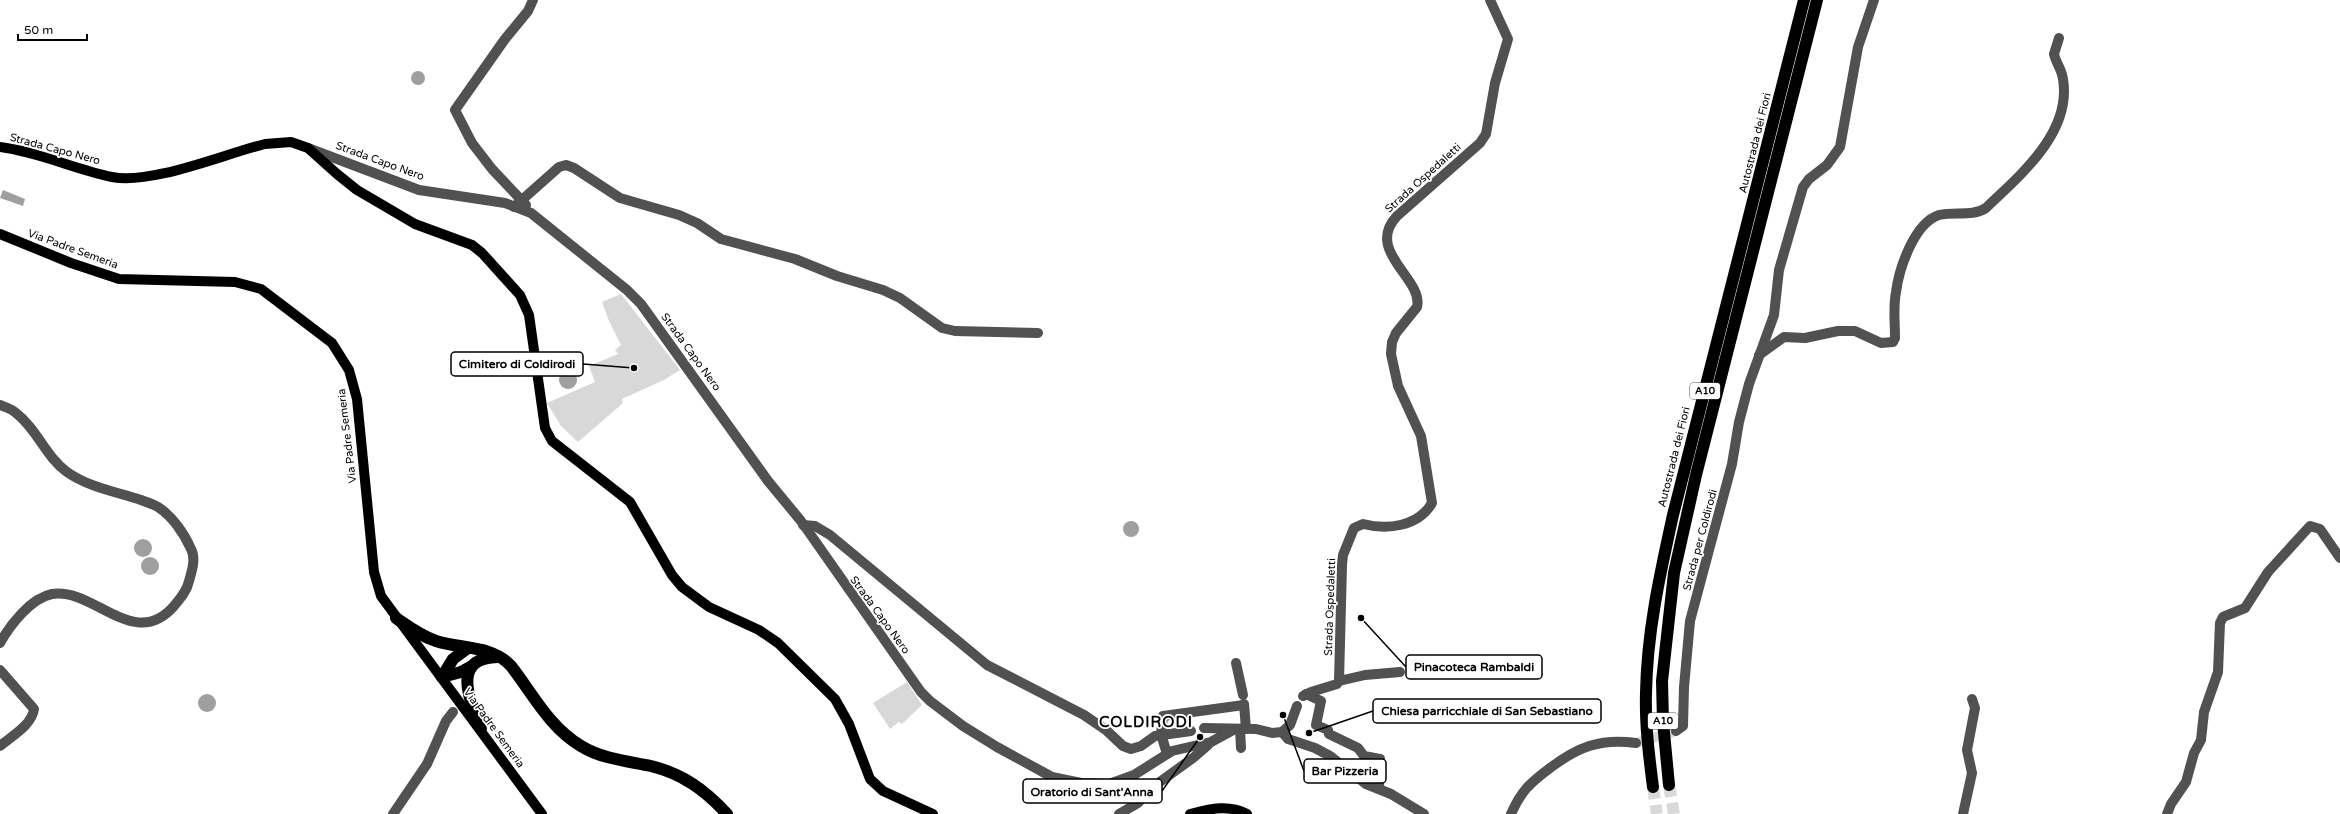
<svg xmlns="http://www.w3.org/2000/svg" width="2340" height="814" viewBox="0 0 2340 814" font-family="'Varela Round',sans-serif">
<style>
.green{fill:#d8d8d8}
.water{fill:#9f9f9f}
.lines{fill:none;stroke-linecap:round;stroke-linejoin:round}
.minor-tunnel{stroke:#d9d9d9;stroke-width:10;stroke-dasharray:10 5;stroke-linecap:butt}
.highway-tunnel{stroke:#d9d9d9;stroke-width:12;stroke-dasharray:12 6;stroke-linecap:butt}
.minor{stroke:#515151;stroke-width:10}
.major{stroke:#000;stroke-width:10}
.highway{stroke:#000;stroke-width:12}
.labels{text-anchor:middle;dominant-baseline:central;stroke-width:3.5;stroke-linejoin:round;paint-order:stroke}
.shield{fill:#fff;stroke:#4c4c4c;stroke-width:1}
.shield-label{font-size:10px;font-weight:bold;fill:#000}
.street-label{font-size:11px;fill:#000;stroke:#fff}
.district-label{font-size:15px;font-weight:bold;letter-spacing:1px;fill:#000;stroke:#fff}
.leader{fill:none;stroke:#000;stroke-width:1.5}
.callout-dot{fill:#000;stroke:#fff;stroke-width:1.5}
.callout{fill:#fff;stroke:#000;stroke-width:1.5}
.callout-label{font-size:12px;text-anchor:middle;font-weight:bold;fill:#000}
</style>
<rect width="100%" height="100%" fill="#fff"/>
<!-- green -->
<g class="green">
<path d="M621 294 680 370 664 380 622 399 623 403 578 442 561 426 547 403 595 382 589 366 618 354 615 350 621 345 609 321 602 302Z"/>
<path d="M907 682 922 705 902 724 899 722 890 729 873 703Z"/>
</g>
<!-- water -->
<g class="water">
<circle cx="418" cy="78" r="7"/>
<path d="M3 190 25 199 23 206 0 198Z"/>
<circle cx="568" cy="380" r="9"/>
<circle cx="1131" cy="529" r="8"/>
<circle cx="143" cy="548" r="9"/>
<circle cx="150" cy="566" r="9"/>
<circle cx="207" cy="703" r="9"/>
</g>
<g class="lines">
<!-- minor-tunnel -->
<path class="minor-tunnel" d="M1636 743 1676 731"/>
<!-- highway-tunnel -->
<g class="highway-tunnel">
<path d="M1669 785 1674 814"/>
<path d="M1653 787 1657 814"/>
</g>
<!-- minor -->
<g class="minor">
<path d="M308 148 419 190 505 203 531 213 627 290 641 304 768 481 801 521 921 692 930 701 963 726 997 747 1052 777 1081 783 1109 784 1134 775 1172 751 1211 742 1233 730"/>
<path d="M526 205 492 169 472 143 455 110 505 39 528 11 533 0"/>
<path d="M514 207 559 167 566 165 574 168 620 198 679 215 697 223 721 239 795 259 837 276 883 290 900 298 942 328 955 331 1038 333"/>
<path d="M1759 355 1784 337 1805 338 1838 331H1855L1881 343 1893 342 1895 338C1895 322 1893 307 1896 292 1899 269 1914 223 1939 215 1955 211 1972 217 1986 208 2020 175 2072 133 2063 79 2062 70 2056 63 2054 54L2059 38"/>
<path d="M0 405C5 407 12 409 16 413 37 429 46 457 67 472 88 487 117 492 141 500 146 502 153 504 158 507 172 516 184 533 191 549 196 558 192 571 189 581 187 591 180 599 174 606 134 652 94 587 52 594 31 598 10 625 0 643"/>
<path d="M803 525 815 526 830 535 987 665 1084 715 1106 730 1123 746 1131 749 1141 746 1155 736 1191 731"/>
<path d="M1236 663 1243 695"/>
<path d="M0 670 34 709C32 725 12 736 0 746"/>
<path d="M1339 681 1342 565 1343 555 1354 528 1363 524C1387 530 1418 527 1432 503L1421 436 1398 386 1391 354 1392 342 1396 333 1417 307C1424 279 1364 251 1397 216L1480 143 1486 134 1495 83 1508 39 1490 0"/>
<path d="M1306 694 1321 701 1316 725 1328 730 1329 734 1358 748 1364 756 1380 759 1379 788"/>
<path d="M1303 696 1311 692 1337 684 1339 681 1365 675 1400 672"/>
<path d="M1244 704 1246 729"/>
<path d="M1204 728 1256 729 1272 733 1282 732 1290 725 1297 706"/>
<path d="M1240 729 1241 748"/>
<path d="M1676 731 1683 726 1684 687 1690 621 1732 464 1739 422 1749 384 1774 315 1779 270 1803 187 1809 179 1827 165 1840 147 1858 47 1874 0"/>
<path d="M1282 732 1288 739 1315 748 1330 756 1366 784 1391 794 1424 814"/>
<path d="M1167 754 1161 734 1163 716 1244 705"/>
<path d="M393 814 427 764 446 721 453 712"/>
<path d="M1119 814 1138 803 1150 789 1193 758 1208 745"/>
<path d="M1511 814C1521 791 1530 783 1550 768 1578 747 1600 738 1636 743"/>
<path d="M1963 814 1972 773 1967 750 1975 708 1972 699"/>
<path d="M2167 814 2171 804 2186 782 2194 753 2201 740 2204 712 2218 672 2220 623 2223 617 2245 608 2268 572 2310 526 2320 529 2340 558"/>
</g>
<!-- major -->
<g class="major">
<path d="M0 147C39 152 74 169 112 177 151 185 224 154 265 144L291 142 308 148 337 174 357 190 415 224 472 245 482 253 520 295 529 315 545 428 552 441 630 502 672 575 682 587 709 607 759 630 778 643 835 699 849 724 870 779 883 791 933 814"/>
<path d="M0 234 71 263 119 279 235 282 261 289 332 343 349 370 357 399 374 572 381 596 542 814"/>
<path d="M1190 814C1210 809 1228 804 1247 814"/>
</g>
<!-- highway -->
<g class="highway">
<path d="M396 618C409 627 421 636 436 641 461 649 492 645 511 666 533 694 549 727 581 746 602 759 627 761 651 766 683 774 705 790 727 814"/>
<path d="M442 677 453 659 468 648"/>
<path d="M442 677 461 672 472 666"/>
<path d="M481 729C471 702 449 658 498 657"/>
<path d="M1669 785 1663 722 1662 681 1674 573 1696 475 1817 0"/>
<path d="M1653 787C1649 756 1645 724 1646 693 1647 632 1660 574 1673 515L1804 0"/>
</g>
</g>
<g class="labels">
<!-- shield labels -->
<g class="shield">
<rect x="1690" y="383" width="30" height="16" rx="3"/>
<rect x="1648" y="713" width="30" height="16" rx="3"/>
</g>
<g class="shield-label">
<text x="1705" y="391">A10</text>
<text x="1663" y="721">A10</text>
</g>
<!-- street labels -->
<g class="street-label">
<text transform="translate(1755 143) rotate(-76)">Autostrada dei Fiori</text>
<text transform="translate(55 149) rotate(15)">Strada Capo Nero</text>
<text transform="translate(380 161) rotate(20)">Strada Capo Nero</text>
<text transform="translate(1423 178) rotate(-42)">Strada Ospedaletti</text>
<text transform="translate(73 249) rotate(20)">Via Padre Semeria</text>
<text transform="translate(691 352) rotate(54)">Strada Capo Nero</text>
<text transform="translate(347 436) rotate(-97)">Via Padre Semeria</text>
<text transform="translate(1674 457) rotate(-76)">Autostrada dei Fiori</text>
<text transform="translate(1700 540) rotate(-75)">Strada per Coldirodi</text>
<text transform="translate(1330 607) rotate(-88)">Strada Ospedaletti</text>
<text transform="translate(880 615) rotate(54)">Strada Capo Nero</text>
<text transform="translate(494 728) rotate(54)">Via Padre Semeria</text>
</g>
<!-- district labels -->
<g class="district-label">
<text x="1146" y="722">COLDIRODI</text>
</g>
</g>
<!-- callouts -->
<path class="leader" d="M634 368L583 364M1361 618L1406 667M1309 733L1373 711M1283 715L1304 771M1200 737L1162 791"/>
<g class="callout-dot">
<circle cx="634" cy="368" r="4"/>
<circle cx="1361" cy="618" r="4"/>
<circle cx="1309" cy="733" r="4"/>
<circle cx="1283" cy="715" r="4"/>
<circle cx="1200" cy="737" r="4"/>
</g>
<g class="callout">
<rect x="451" y="352" width="132" height="24" rx="4"/>
<rect x="1406" y="655" width="136" height="24" rx="4"/>
<rect x="1373" y="699" width="228" height="24" rx="4"/>
<rect x="1304" y="759" width="82" height="24" rx="4"/>
<rect x="1023" y="779" width="139" height="24" rx="4"/>
</g>
<g class="callout-label">
<text x="517" y="368">Cimitero di Coldirodi</text>
<text x="1474" y="671">Pinacoteca Rambaldi</text>
<text x="1487" y="715">Chiesa parricchiale di San Sebastiano</text>
<text x="1345" y="775">Bar Pizzeria</text>
<text x="1092" y="796">Oratorio di Sant'Anna</text>
</g>
<!-- scale -->
<path d="M18 34v6h69v-6" fill="none" stroke="#000000" stroke-width="2"/>
<text x="24" y="34" font-size="12" fill="#000000" stroke="#ffffff" stroke-width="3" paint-order="stroke">50 m</text>
</svg>
